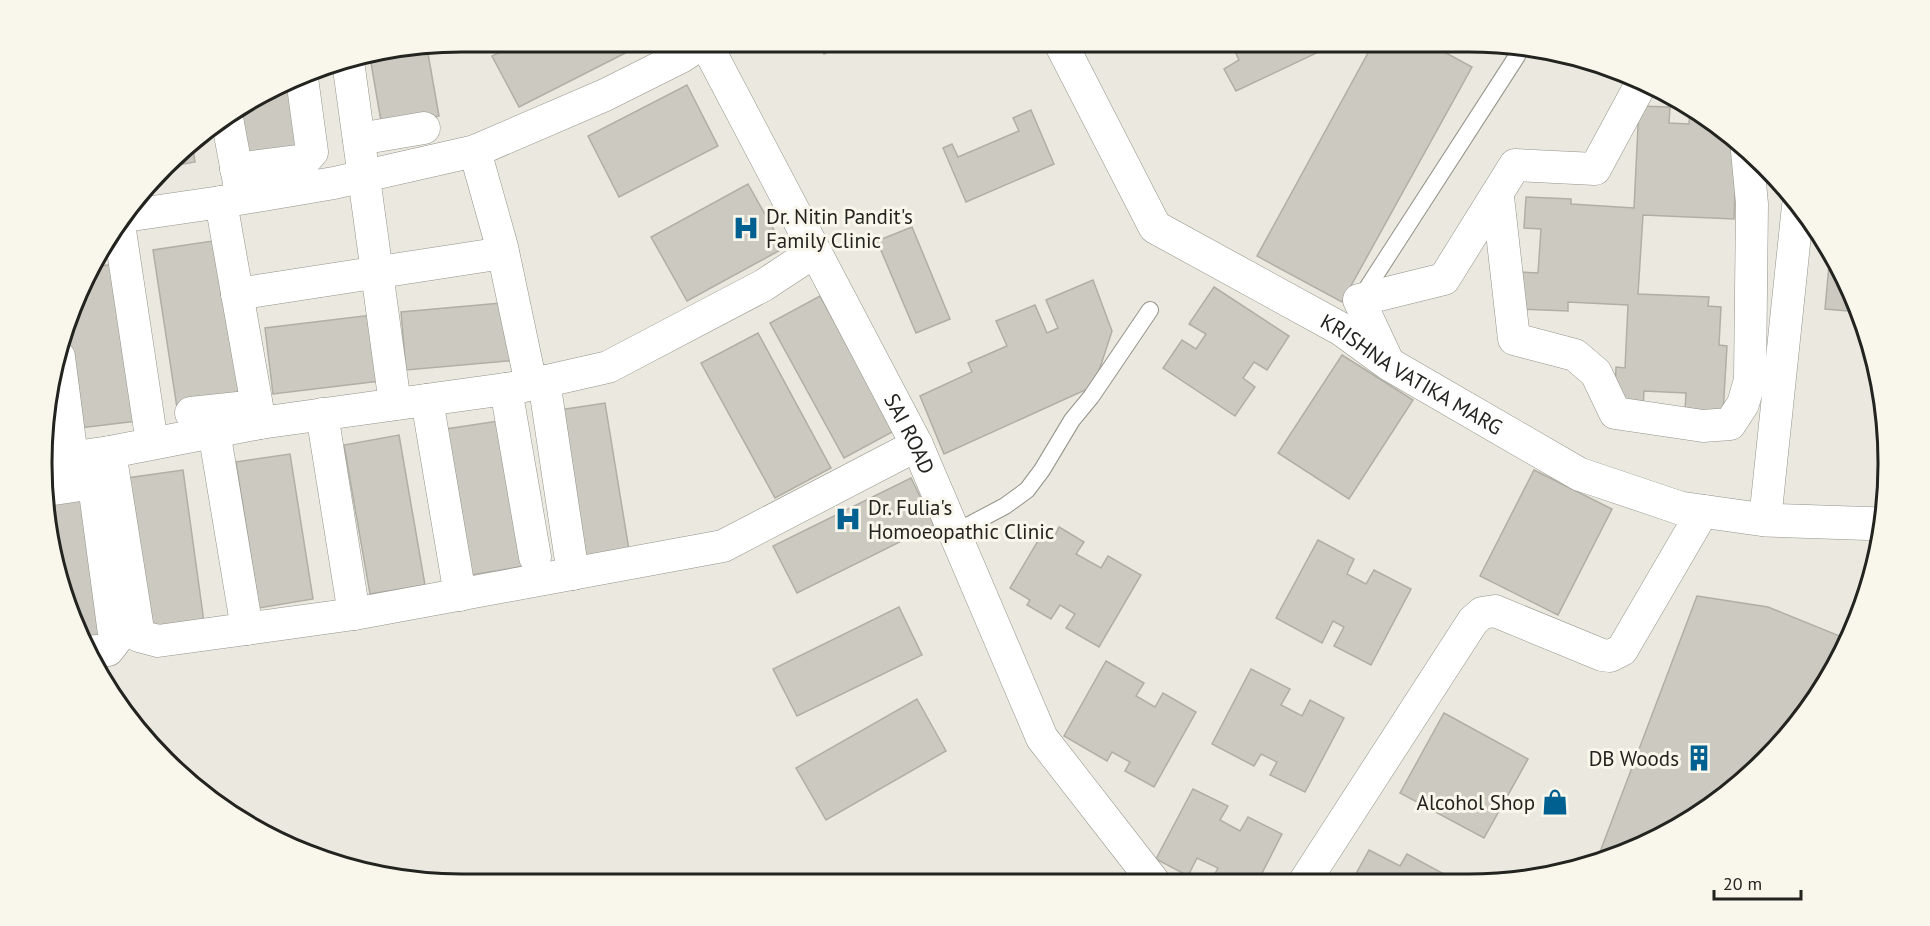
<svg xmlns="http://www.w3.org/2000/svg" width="1930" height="926" viewBox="0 0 1930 926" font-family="'PT Sans',sans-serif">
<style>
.building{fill:#cccac0;stroke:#b0aea5;stroke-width:1.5}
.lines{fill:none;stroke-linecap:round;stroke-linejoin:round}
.lane-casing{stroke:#949289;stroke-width:18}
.street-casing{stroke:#949289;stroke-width:33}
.secondary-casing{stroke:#949289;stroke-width:34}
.lane{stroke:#fff;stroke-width:16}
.street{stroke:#fff;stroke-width:32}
.secondary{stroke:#fff;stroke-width:33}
.labels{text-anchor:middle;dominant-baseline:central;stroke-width:6;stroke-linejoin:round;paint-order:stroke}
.poi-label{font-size:21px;fill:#23231f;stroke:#f9f7ec;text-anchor:start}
.street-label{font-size:21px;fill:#23231f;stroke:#f9f7ec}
.rim{fill:none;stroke:#23231f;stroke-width:3}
</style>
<rect width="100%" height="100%" fill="#ebe9df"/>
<!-- building -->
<g class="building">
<path d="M520 42H647L519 107 492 56Z"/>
<path d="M818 42H849L824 54Z"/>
<path d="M1206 42H1322L1325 49 1236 91 1224 69 1239 60 1231 43 1210 52Z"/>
<path d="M1374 42H1426L1472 67 1342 302 1257 256Z"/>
<path d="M427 48 439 116 382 127 370 57Z"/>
<path d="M295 82 307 154 247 160 239 112Z"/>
<path d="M687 85 718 146 619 197 588 136Z"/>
<path d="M1639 106 1670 107 1669 123 1689 124 1690 110H1696L1737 143 1734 219 1643 215 1638 294 1709 297 1708 306 1721 307 1719 345 1727 346 1723 413 1685 411 1686 393 1644 391 1643 410 1614 408 1616 367 1625 368 1628 305 1568 302V311L1518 309 1520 272 1538 273 1541 229 1524 228 1526 197 1571 199V204L1634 208Z"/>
<path d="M1031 110 1054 164 966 202 943 148 952 144 958 157 1019 131 1013 118Z"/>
<path d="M192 143 195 162 166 167Z"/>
<path d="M748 184 784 248 687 301 651 237Z"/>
<path d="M912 227 950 319 916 333 877 241Z"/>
<path d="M219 240 243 398 177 408 153 250Z"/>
<path d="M1830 254 1856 302 1859 312 1825 309Z"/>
<path d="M123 263 145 420 80 428 67 335 93 267Z"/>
<path d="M1093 280 1112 331 1094 386 944 454 920 396 972 372 968 363 1007 346 996 321 1035 305 1047 333 1058 328 1046 300Z"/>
<path d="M1214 287 1289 336 1267 370 1254 362 1243 378 1255 387 1235 416 1163 368 1182 340 1196 349 1206 334 1189 324Z"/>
<path d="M820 296 894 431 844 458 770 323Z"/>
<path d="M514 302 519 360 406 370 401 312Z"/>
<path d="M372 315 380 381 273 394 265 328Z"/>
<path d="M758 333 831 468 775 498 701 363Z"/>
<path d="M1342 355 1413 400 1349 499 1278 453Z"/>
<path d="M605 403 629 550 577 559 553 411Z"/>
<path d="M505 420 530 565 471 575 446 429Z"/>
<path d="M399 435 425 585 370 594 344 445Z"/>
<path d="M290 454 313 599 259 608 236 462Z"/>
<path d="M183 470 204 622 148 629 127 478Z"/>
<path d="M1534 470 1612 509 1558 615 1480 576Z"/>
<path d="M911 478 934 525 797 593 773 546Z"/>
<path d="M86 492 108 641 84 644 46 518V498Z"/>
<path d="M1059 527 1084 542 1076 554 1101 568 1108 556 1141 575 1099 647 1066 628 1075 614 1060 605 1051 619 1027 605 1030 600 1010 588 1042 534 1053 540Z"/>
<path d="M1318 540 1354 559 1347 574 1366 584 1374 570 1411 589 1371 665 1334 646 1344 627 1333 621 1322 643 1276 618Z"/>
<path d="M1697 596 1768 607 1847 639 1801 719 1724 797 1628 852 1597 860Z"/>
<path d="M899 607 922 655 797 716 773 669Z"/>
<path d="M1106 661 1144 683 1136 696 1155 707 1163 693 1196 712 1154 787 1125 771 1130 762 1112 752 1107 761 1064 736Z"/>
<path d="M1251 669 1290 689 1281 705 1302 716 1310 700 1344 718 1305 792 1270 775 1277 762 1261 754 1254 766 1212 744Z"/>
<path d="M917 699 946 751 826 820 796 768Z"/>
<path d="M1444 713 1528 759 1484 838 1400 793Z"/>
<path d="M1193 789 1228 806 1220 820 1240 831 1248 817 1282 834 1258 881H1211L1218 868 1197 858 1188 876 1156 859Z"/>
<path d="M1369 850 1400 866 1407 854 1455 880 1352 881Z"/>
<path d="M974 876 980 882H967Z"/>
</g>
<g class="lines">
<!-- lane casing -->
<g class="lane-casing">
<g id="lane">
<path d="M1360 299 1517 56 1520 47"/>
<path d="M954 533 1005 506 1027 490 1042 470 1072 420 1091 397 1150 310"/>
</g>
</g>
<!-- street casing -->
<g class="street-casing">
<g id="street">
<path id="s1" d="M705 42 917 445 1042 738 1154 882"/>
<path d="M348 61 395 404"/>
<path d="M227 118 240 188"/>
<path d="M359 139 424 128"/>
<path d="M475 151 502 247 531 384"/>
<path d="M236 169 305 160 312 152 302 78"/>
<path d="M1498 197 1514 339 1575 355 1596 373 1615 413 1703 426 1730 424 1743 404 1750 380 1752 204 1747 151"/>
<path d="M125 216 221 202"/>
<path d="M119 224 152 443"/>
<path d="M237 294 503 253"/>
<path d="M59 357 72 457"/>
<path d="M1389 364 1359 300 1444 279 1515 165 1595 169 1642 82"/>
<path d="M544 381 573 574"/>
<path d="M506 389 535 557"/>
<path d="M427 400 460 595"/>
<path d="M191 413 238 408"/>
<path d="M322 414 354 614"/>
<path d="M260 423 221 202 334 183 475 151 605 95 681 57 703 42"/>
<path d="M214 431 247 629"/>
<path d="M110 452 139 636 158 641 354 614 723 546 917 445"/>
<path d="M48 461 110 452 260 423 520 387 608 367 764 285 814 252"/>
<path d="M47 490 94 483"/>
<path d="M1765 520 1798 206"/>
<path d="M87 652 108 650 115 641 94 485"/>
<path d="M1305 881 1473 621 1482 613 1495 611 1602 655 1610 656 1622 650 1703 511"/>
</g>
</g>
<!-- secondary casing -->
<g class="secondary-casing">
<g id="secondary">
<path id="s2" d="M1060 42 1155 227 1341 329 1389 364 1579 474 1680 508 1765 520 1882 524"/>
</g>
</g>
<!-- lane -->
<use href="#lane" class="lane"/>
<!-- street -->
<use href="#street" class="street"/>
<!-- secondary -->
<use href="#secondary" class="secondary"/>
</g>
<!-- icons -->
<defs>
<g id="hospital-bare" transform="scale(2.07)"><path d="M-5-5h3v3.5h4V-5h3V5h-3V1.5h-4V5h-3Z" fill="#006190" stroke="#f9f7ec" stroke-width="2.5" paint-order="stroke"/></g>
<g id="building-bare" transform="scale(2.07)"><path d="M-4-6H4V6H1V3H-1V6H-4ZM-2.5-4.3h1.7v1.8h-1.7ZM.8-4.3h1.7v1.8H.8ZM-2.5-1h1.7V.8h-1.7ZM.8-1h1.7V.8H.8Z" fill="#006190" stroke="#f9f7ec" stroke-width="2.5" paint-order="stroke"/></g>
<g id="shop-bare" transform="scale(2.07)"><path d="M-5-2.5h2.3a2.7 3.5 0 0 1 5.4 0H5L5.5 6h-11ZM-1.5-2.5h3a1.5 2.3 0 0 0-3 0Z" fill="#006190" stroke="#f9f7ec" stroke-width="2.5" paint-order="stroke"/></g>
</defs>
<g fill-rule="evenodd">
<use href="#hospital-bare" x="746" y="228"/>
<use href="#hospital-bare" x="848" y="519"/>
<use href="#building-bare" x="1699" y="758"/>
<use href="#shop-bare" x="1555" y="802"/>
</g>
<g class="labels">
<!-- poi labels -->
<g class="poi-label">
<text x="766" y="216">Dr. Nitin Pandit's<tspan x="766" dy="24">Family Clinic</tspan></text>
<text x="868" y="507">Dr. Fulia's<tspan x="868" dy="24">Homoeopathic Clinic</tspan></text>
<text x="1679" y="758" text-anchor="end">DB Woods</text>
<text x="1535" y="802" text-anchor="end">Alcohol Shop</text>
</g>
<!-- street labels -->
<g class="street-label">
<text stroke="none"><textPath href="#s2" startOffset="504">KRISHNA VATIKA MARG</textPath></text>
<text stroke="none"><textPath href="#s1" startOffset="442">SAI ROAD</textPath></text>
</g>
</g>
<!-- crop -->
<path d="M0 0H1930V926H0ZM462 52H1468A410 410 0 0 1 1878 462V464A410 410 0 0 1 1468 874H462A410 410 0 0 1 52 464V462A410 410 0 0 1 462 52Z" fill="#f9f7ec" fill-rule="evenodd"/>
<path class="rim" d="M462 52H1468A410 410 0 0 1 1878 462V464A410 410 0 0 1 1468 874H462A410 410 0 0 1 52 464V462A410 410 0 0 1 462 52Z"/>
<!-- scale -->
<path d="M1714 890v9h87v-9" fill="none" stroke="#23231f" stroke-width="3"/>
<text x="1723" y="890" font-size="18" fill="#23231f" stroke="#f9f7ec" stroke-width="4.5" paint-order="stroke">20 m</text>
</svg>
